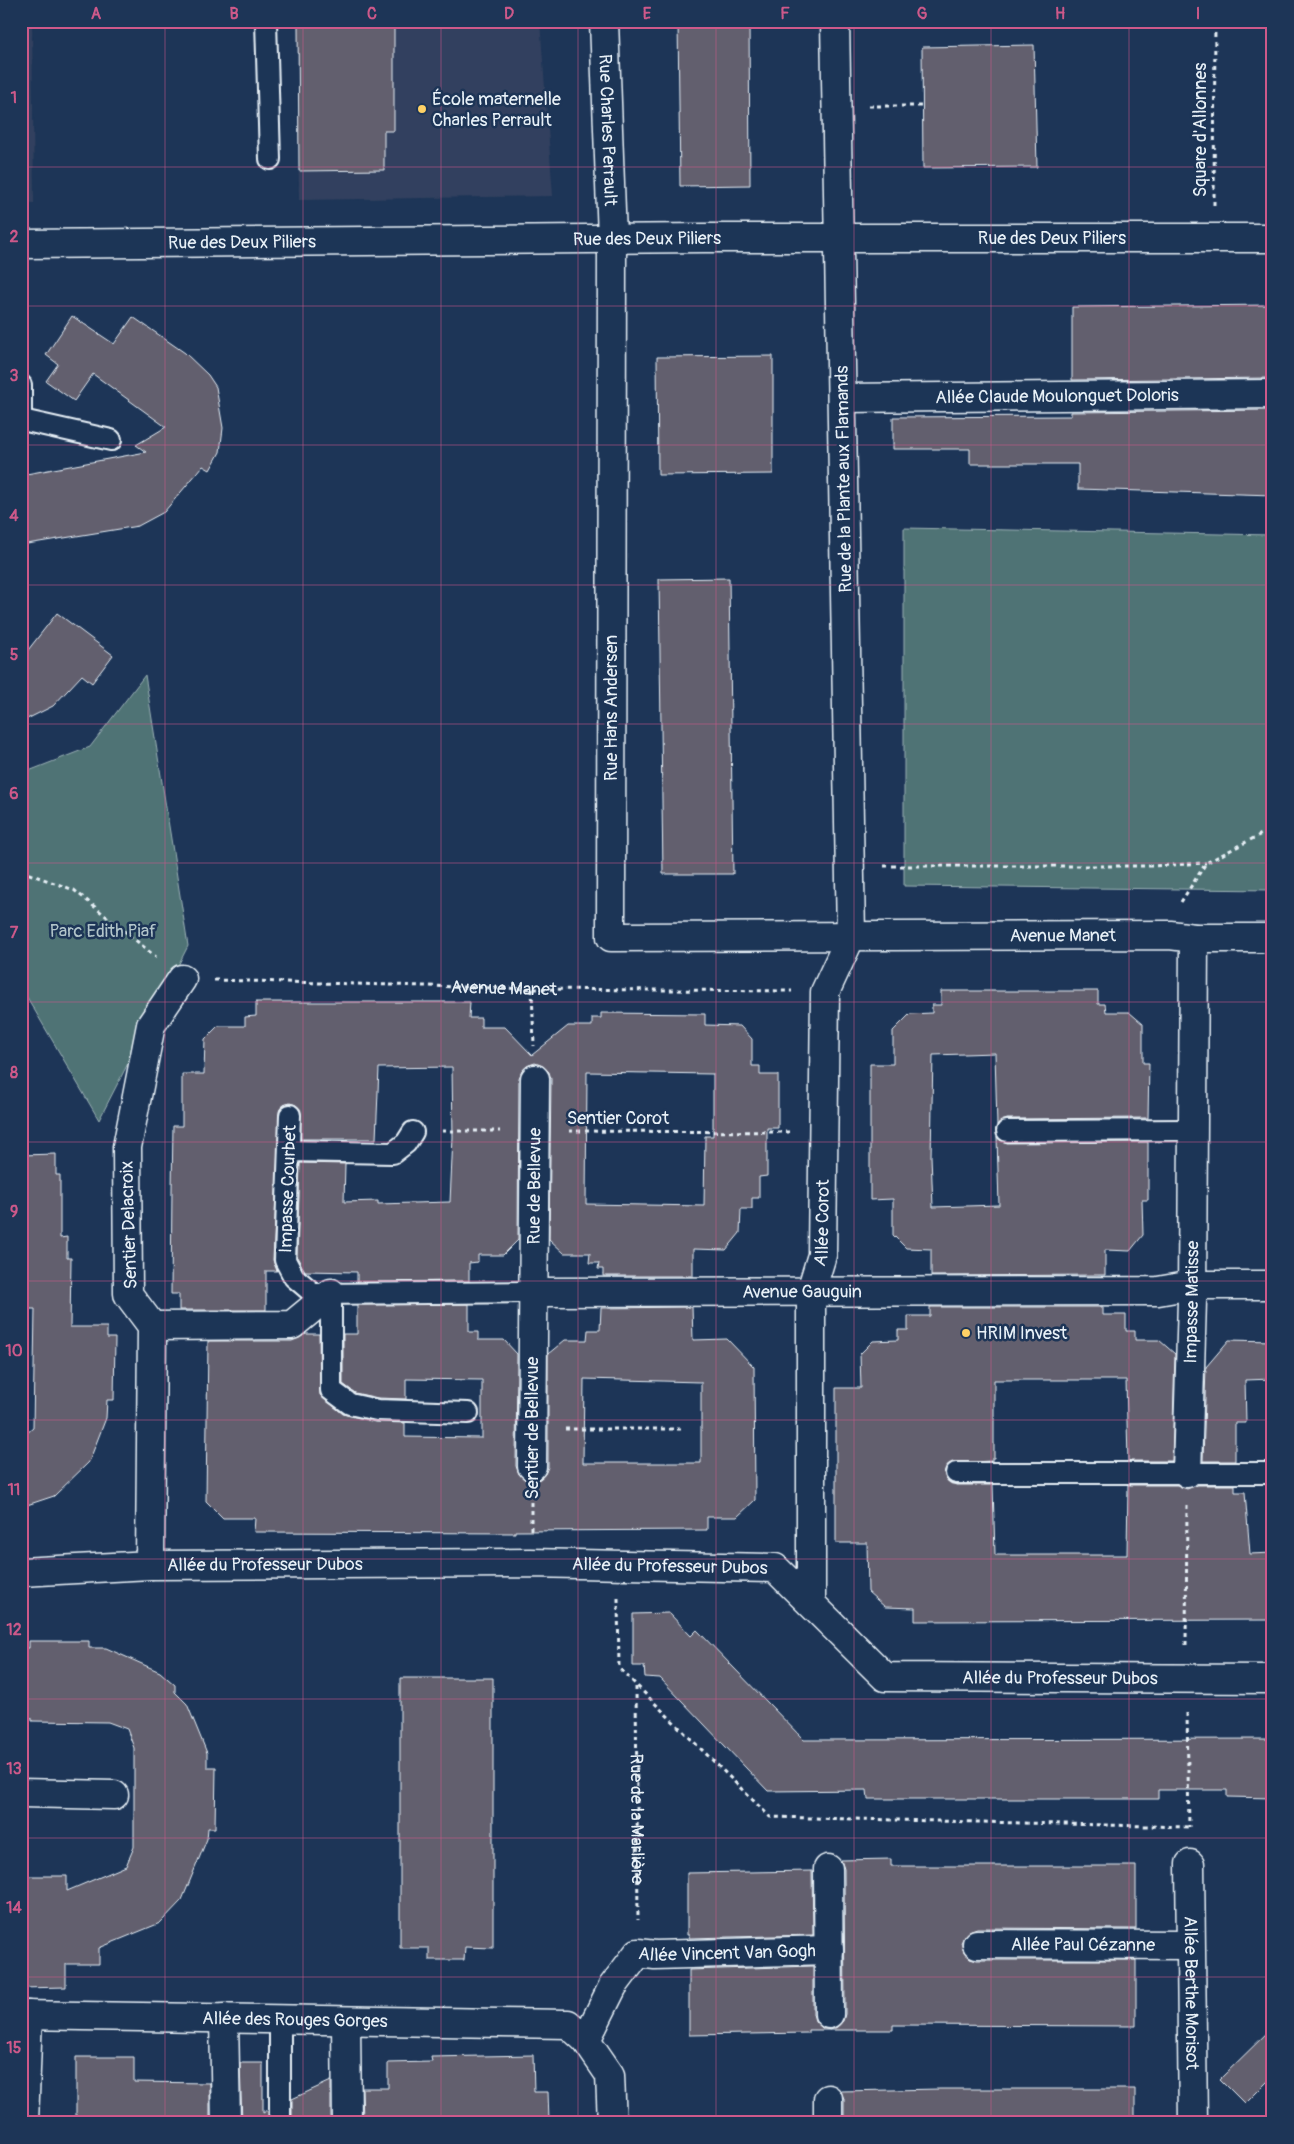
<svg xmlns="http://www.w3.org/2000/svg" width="1294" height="2144" viewBox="0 0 1294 2144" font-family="Pangolin,sans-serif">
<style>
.built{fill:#32415e}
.green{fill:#4f7374;stroke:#9cb2b6}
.building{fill:#625e6e;stroke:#e8f1f8;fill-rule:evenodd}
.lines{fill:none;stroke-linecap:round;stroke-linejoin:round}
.lane-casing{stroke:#e8f1f8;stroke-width:24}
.street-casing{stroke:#e8f1f8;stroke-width:31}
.path{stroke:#e8f1f8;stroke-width:3;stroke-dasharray:4 4;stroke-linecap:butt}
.lane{stroke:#1d3557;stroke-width:20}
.street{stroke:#1d3557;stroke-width:28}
.grid{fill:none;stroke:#cd598a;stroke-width:1;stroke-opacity:0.55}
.poi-dot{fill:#ffd166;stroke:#1d3557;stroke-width:2}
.labels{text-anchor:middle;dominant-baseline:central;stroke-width:5;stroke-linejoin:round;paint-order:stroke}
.poi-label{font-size:18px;fill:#e8f1f8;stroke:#1d3557;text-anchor:start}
.street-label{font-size:18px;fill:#e8f1f8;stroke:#1d3557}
.park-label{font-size:18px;fill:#b2c5ca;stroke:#1d3557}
.neatline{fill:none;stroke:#cd598a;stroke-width:2}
.grid-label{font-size:16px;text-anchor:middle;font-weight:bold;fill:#cd598a}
</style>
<rect width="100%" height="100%" fill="#1d3557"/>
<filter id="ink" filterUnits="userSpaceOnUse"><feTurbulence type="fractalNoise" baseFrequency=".02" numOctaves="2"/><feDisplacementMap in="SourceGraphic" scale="10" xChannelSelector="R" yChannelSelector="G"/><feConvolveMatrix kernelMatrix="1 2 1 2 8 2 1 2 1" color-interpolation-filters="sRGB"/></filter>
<g filter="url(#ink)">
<!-- built -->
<g class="built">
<path d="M21 21H32L34 203 21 202Z"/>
<path d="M297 21H540L553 196 299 200Z"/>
</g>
<!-- green -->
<g class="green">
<path d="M904 528 1273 535V890L904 886Z"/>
<path d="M145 675 188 946 99 1120 21 987V774L90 747Z"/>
</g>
<!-- building -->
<g class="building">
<path d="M298 21H394V131H384V170L299 171Z"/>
<path d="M678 21H749L750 185 680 186Z"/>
<path d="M1034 45 1037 167 923 168 922 47Z"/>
<path d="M1273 305V378L1072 380V307Z"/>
<path d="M72 316 114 344 133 317 185 353 208 375 216 387 223 428 220 452 210 470 203 466 164 512 138 526 21 545V475L146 452 136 445 166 427 93 374 74 401 46 381 58 364 46 355Z"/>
<path d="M773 356V474L658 475 657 357Z"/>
<path d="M1273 410V495L1078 489V464H970V449H893V417L1071 416V412Z"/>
<path d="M729 578 733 874H663L659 579Z"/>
<path d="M57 613 113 655 92 683 82 675 53 706 21 722V659Z"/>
<path d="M941 991H1098V1004H1105L1106 1012H1129L1143 1024V1063H1149L1148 1118 1007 1119 997 1125 995 1053 933 1055 931 1156 933 1207 999 1205 997 1137 1007 1143 1148 1142V1200H1142L1143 1235 1130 1251 1105 1250V1275L931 1276V1249L906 1248 893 1235V1199L870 1200V1064H893V1031L910 1014 932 1013V1005H941Z"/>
<path d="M256 1002H470L469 1018H481V1027H505L532 1055 568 1026H592V1018H601V1013L705 1014V1025L740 1026 752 1039V1066H760V1075H778V1128H767V1176L759 1177V1198H752V1209H741L740 1233 726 1250 693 1249V1276H603V1269H598L599 1263H589L590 1253H564L549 1239 551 1079 549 1072 543 1066 535 1063 527 1066 522 1071 519 1078 518 1240 503 1255H478V1262L469 1263V1281L357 1282V1272L305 1271 297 1257 300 1163 345 1164 344 1202 378 1201V1204L450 1202 453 1137 452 1067 379 1068 376 1139H301L300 1109 296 1105 290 1103 284 1105 280 1109 273 1260 277 1271H266V1310H179V1294H171L172 1190 173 1126H182V1074H204L205 1039 218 1026H245V1017L256 1016ZM587 1072 713 1074V1136H705L704 1206 586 1204Z"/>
<path d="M56 1154V1175H60V1238L67 1237V1258H71L70 1327H107V1338H115L114 1400H107L106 1418 89 1462 54 1496 21 1507V1438L33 1428 35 1309H21V1155Z"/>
<path d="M469 1304V1332H478V1340H504L517 1354 516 1466 519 1474 524 1479 531 1482 540 1479 545 1474 548 1467V1354L565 1340H587L588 1330H600L601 1308 692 1307 693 1340 727 1339 754 1367 755 1500 737 1517H707V1530L515 1531V1533L254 1532 255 1518H223L206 1501 208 1341H292L306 1334H319L320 1395 343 1414 375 1422 405 1423V1437L482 1438V1380L406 1379V1399L378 1398 355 1393 343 1384V1334H357V1305ZM584 1379 701 1382V1463H583Z"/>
<path d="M930 1307H1103V1315H1126V1331H1135V1340H1159L1175 1354 1172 1461H1128L1126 1380H994V1458H992V1461L951 1463 946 1468 944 1473 946 1479 956 1485H993L995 1555H1127L1128 1485H1177L1187 1489 1196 1485H1235V1492H1245L1250 1554 1273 1553V1620L915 1621V1608L885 1607 868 1592 867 1543H836V1388H861L860 1354 873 1341 898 1340V1330H908V1316H930Z"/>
<path d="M1229 1340 1273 1341V1379L1245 1380 1246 1423H1235V1461H1203L1206 1367Z"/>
<path d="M669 1613 691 1636 697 1630 804 1740 1273 1739V1798L1227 1797V1790H1158V1799H868L867 1790 768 1791 660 1678 645 1677 644 1666H633V1614Z"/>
<path d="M29 1641H89V1648H106L160 1672 175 1685V1692L187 1704 207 1753V1767H216L215 1828H208L207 1839 182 1900 160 1923 99 1948V1964H66V1987L21 1988V1876H67V1891L126 1866 134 1847V1748L127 1729 108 1722 32 1721V1718H21V1648H29Z"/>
<path d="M400 1678H493V1948L465 1947 464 1960H429V1948H400Z"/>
<path d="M891 1859V1866H1136V1929L977 1928 969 1931 964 1936 961 1943 964 1952 970 1958 977 1960H1136V2026L893 2025V2030H808V2033L689 2035V1970L813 1966V2014L815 2021 822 2028 830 2030 837 2027 843 2021 845 2014 844 1869 841 1860Z"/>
<path d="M812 1871 813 1935 689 1938V1935H687V1873Z"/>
<path d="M1273 2027V2076L1245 2104 1220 2079Z"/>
<path d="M533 2055 534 2092H548L549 2121 363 2123 362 2088H388V2063L432 2062 431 2057Z"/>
<path d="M76 2057H134V2082L210 2083V2123H76Z"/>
<path d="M240 2063H263V2113L268 2110V2123H242Z"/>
<path d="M331 2081V2123H292V2099Z"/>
<path d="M940 2089H1135V2123H844V2099L841 2091Z"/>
</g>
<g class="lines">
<!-- lane casing -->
<g class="lane-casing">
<g id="lane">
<path d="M266 21 270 159"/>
<path d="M21 385V420"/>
<path d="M22 420 111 440"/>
<path d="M290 1115 285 1260 294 1277 314 1294 532 1292"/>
<path d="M1007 1131 1194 1130"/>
<path d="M289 1151 393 1153 406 1143 413 1132"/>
<path d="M331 1293V1390L350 1404 377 1410 468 1413"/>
<path d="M956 1473H1273"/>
<path d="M280 2019V2123"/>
</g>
</g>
<!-- street casing -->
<g class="street-casing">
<g id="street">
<path id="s3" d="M604 21 612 238 611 937 1170 935 1194 938H1273"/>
<path id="s4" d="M21 244 705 238H1273"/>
<path id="s5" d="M842 398 1273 394"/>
<path id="s6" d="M532 1292 1158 1291 1192 1285H1273"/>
<path d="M152 1326 292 1325 331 1293"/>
<path id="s7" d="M532 1466 535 1079"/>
<path id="s8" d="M1187 1473 1192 1300 1194 938"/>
<path d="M150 1565 152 1326 128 1294 127 1147 151 1025 182 979"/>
<path id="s9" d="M21 1572 150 1565 530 1563 775 1568 885 1677 1273 1679"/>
<path id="s10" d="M811 1603V1291L822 1255 825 992 851 936 835 21"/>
<path d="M21 1793 114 1795"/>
<path id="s11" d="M1190 1864 1193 2123"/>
<path d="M828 1869 829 2014"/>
<path id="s12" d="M977 1944 1190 1945"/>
<path id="s13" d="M21 2015 568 2024 586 2040 610 2075 612 2123"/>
<path d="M224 2018 226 2123"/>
<path d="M346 2021 347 2123"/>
<path id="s14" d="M586 2040 613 1986 638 1953 655 1955 829 1950"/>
<path d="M828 2099V2123"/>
<path d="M24 2123 28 2015"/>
</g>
</g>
<!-- path -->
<g class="path">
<path d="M869 106H922"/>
<path d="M1214 205 1215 21"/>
<path d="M884 866H1153L1206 863"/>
<path d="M21 871 74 890 156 957"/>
<path d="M1181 902 1206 863 1273 828"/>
<path id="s1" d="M214 980 532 989 792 991"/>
<path d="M532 989 534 1046"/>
<path d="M442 1131H500"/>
<path d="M569 1131 790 1132"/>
<path d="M565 1429H684"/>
<path d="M531 1530V1499"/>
<path d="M618 1598 619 1668 770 1817 1189 1827"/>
<path d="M1186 1645 1187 1506"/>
<path id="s2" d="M636 1687 638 1920"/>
<path d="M1187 1713 1189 1827"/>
</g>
<!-- lane -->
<use href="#lane" class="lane"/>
<!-- street -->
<use href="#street" class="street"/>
</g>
</g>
<!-- grid -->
<path class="grid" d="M165 21V2123M303 21V2123M441 21V2123M578 21V2123M716 21V2123M854 21V2123M991 21V2123M1129 21V2123M21 167H1273M21 306H1273M21 445H1273M21 585H1273M21 724H1273M21 863H1273M21 1002H1273M21 1142H1273M21 1281H1273M21 1420H1273M21 1559H1273M21 1699H1273M21 1838H1273M21 1977H1273"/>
<!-- markers -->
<g class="poi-dot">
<circle cx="422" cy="109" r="5"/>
<circle cx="966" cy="1333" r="5"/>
</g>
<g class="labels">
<!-- poi labels -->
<g class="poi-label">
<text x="432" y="99">École maternelle<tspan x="432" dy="21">Charles Perrault</tspan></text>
<text x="976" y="1333">HRIM Invest</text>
</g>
<!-- street labels -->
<g class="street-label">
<text stroke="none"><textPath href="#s3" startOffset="109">Rue Charles Perrault</textPath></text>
<text transform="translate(1200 130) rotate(-90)">Square d'Allonnes</text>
<text stroke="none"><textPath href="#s4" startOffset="626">Rue des Deux Piliers</textPath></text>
<text stroke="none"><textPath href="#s4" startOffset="1031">Rue des Deux Piliers</textPath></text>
<text stroke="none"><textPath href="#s4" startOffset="221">Rue des Deux Piliers</textPath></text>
<text stroke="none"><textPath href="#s5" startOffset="215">Allée Claude Moulonguet Doloris</textPath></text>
<text transform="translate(844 479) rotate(-91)">Rue de la Plante aux Flamands</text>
<text transform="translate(611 708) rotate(-90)">Rue Hans Andersen</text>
<text stroke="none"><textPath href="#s3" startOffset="1368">Avenue Manet</textPath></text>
<text stroke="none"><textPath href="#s1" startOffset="290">Avenue Manet</textPath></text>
<text x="618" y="1118">Sentier Corot</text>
<text stroke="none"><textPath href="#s7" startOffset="280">Rue de Bellevue</textPath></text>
<text transform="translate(288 1189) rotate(-88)">Impasse Courbet</text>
<text stroke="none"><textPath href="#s10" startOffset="382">Allée Corot</textPath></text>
<text transform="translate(129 1225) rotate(-92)">Sentier Delacroix</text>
<text stroke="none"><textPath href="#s6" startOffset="270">Avenue Gauguin</textPath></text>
<text stroke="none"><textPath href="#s8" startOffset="171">Impasse Matisse</textPath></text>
<text transform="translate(532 1428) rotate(-90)">Sentier de Bellevue</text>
<text stroke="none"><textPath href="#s9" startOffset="244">Allée du Professeur Dubos</textPath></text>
<text stroke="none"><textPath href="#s9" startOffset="649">Allée du Professeur Dubos</textPath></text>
<text stroke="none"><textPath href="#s9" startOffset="1084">Allée du Professeur Dubos</textPath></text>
<text stroke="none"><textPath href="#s2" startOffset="132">Rue de la Marlière</textPath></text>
<text stroke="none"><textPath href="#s12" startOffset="106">Allée Paul Cézanne</textPath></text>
<text stroke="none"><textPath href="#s14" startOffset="191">Allée Vincent Van Gogh</textPath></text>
<text stroke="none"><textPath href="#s11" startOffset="129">Allée Berthe Morisot</textPath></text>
<text stroke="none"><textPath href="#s13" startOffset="274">Allée des Rouges Gorges</textPath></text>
</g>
<!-- park labels -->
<g class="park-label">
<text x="103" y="931">Parc Edith Piaf</text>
</g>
</g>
<!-- margin -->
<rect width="1294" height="2144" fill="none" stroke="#1d3557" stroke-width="55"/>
<rect x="28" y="28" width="1238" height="2088" class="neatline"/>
<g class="grid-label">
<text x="96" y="19">A</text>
<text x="234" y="19">B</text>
<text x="372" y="19">C</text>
<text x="509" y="19">D</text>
<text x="647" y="19">E</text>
<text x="785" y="19">F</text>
<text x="922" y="19">G</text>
<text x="1060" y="19">H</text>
<text x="1198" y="19">I</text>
<text x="14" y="103">1</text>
<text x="14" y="242">2</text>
<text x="14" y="381">3</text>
<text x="14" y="521">4</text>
<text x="14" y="660">5</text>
<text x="14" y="799">6</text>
<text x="14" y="938">7</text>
<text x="14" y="1078">8</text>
<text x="14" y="1217">9</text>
<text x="14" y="1356">10</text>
<text x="14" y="1495">11</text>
<text x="14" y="1635">12</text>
<text x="14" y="1774">13</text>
<text x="14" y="1913">14</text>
<text x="14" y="2053">15</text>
</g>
</svg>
